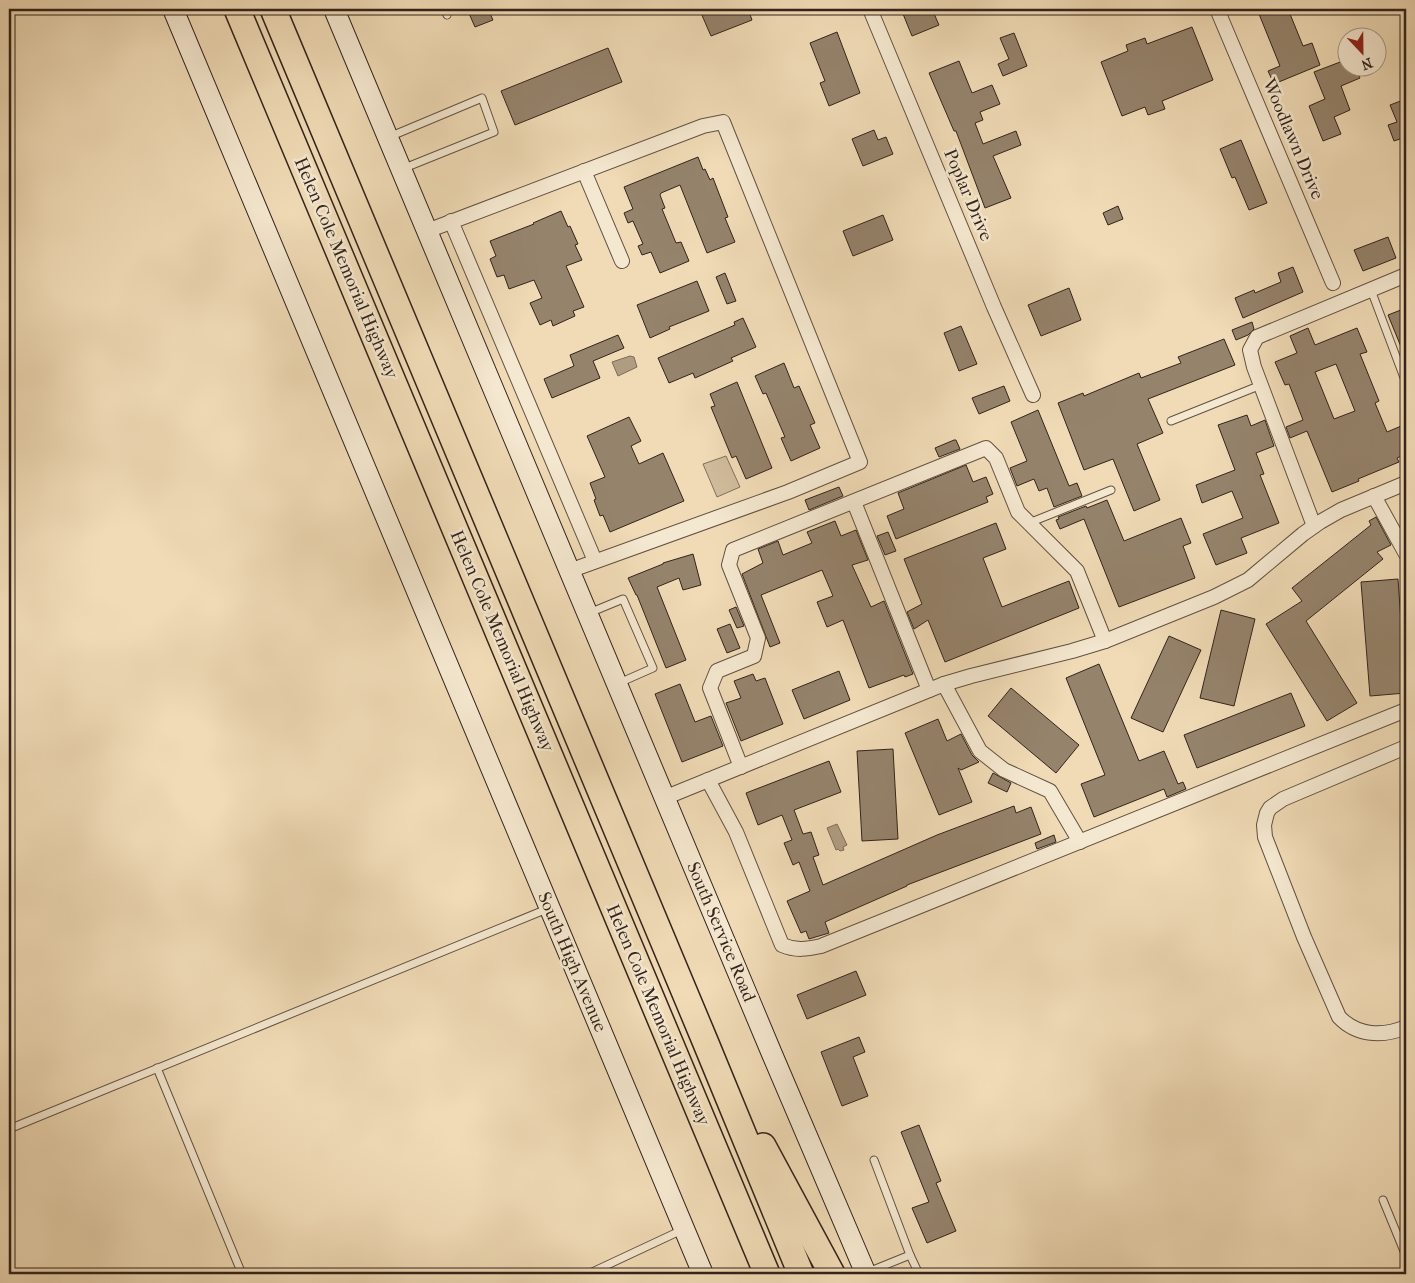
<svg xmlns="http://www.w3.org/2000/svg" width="1415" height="1283" viewBox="0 0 1415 1283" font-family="'IM FELL French Canon',serif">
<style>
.green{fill:#d0bc9c;stroke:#82705c}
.water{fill:#b09c81;stroke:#7e6c58}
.building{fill:#95836c;stroke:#33231b;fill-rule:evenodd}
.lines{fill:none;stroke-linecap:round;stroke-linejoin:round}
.service-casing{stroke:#625142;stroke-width:9}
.minor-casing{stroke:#625142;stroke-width:16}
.secondary-casing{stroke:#33231b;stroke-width:22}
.motorway-casing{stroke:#33231b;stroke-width:28}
.service{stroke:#f5e8d0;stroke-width:7}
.minor{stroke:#f5e8d0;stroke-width:14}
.secondary{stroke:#f5e8d0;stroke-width:20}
.motorway{stroke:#f0dbb6;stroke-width:25}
.labels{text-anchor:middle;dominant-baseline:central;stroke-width:5;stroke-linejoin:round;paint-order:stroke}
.street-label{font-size:18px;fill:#33231b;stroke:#f5e8d0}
</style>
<rect width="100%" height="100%" fill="#f0dbb6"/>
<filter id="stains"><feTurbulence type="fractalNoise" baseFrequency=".004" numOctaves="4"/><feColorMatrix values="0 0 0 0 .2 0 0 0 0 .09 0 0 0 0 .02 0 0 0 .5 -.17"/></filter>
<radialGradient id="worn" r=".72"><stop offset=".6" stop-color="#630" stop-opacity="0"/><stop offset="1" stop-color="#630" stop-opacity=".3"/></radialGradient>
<!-- green -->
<path class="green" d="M726 456 740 487 717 497 703 464Z"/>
<!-- water -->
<g class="water">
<path d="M630 356 634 357 637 367 618 376 612 362Z"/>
<path d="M837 824 847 845 843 847 844 850 840 851 838 849 836 850 827 828Z"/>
</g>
<!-- building -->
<g class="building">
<path d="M467 9H488L493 20 475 27Z"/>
<path d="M711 9H748L752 20 711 36 701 13Z"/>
<path d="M901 9H932L939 25 912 36Z"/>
<path d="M1257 9H1288L1303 46 1312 43 1320 65 1274 84 1268 71 1280 66Z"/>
<path d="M1192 27 1213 80 1162 101 1165 109 1148 115 1145 107 1122 116 1101 62 1128 51 1126 45 1145 38 1147 44Z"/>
<path d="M837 32 860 93 829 106 820 83 825 81 810 43Z"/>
<path d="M1014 33 1027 66 1003 76 998 64 1009 59 1000 38Z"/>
<path d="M608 48 622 82 515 125 501 91Z"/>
<path d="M1348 59V68H1355L1360 78 1341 86 1350 110 1334 117 1341 134 1323 141 1309 106 1325 99 1314 72Z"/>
<path d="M959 61 972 93 992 85 1000 104 980 112 983 120 975 123 983 144 1016 131 1021 145 993 156 1011 198 985 208 956 131H954L929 73Z"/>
<path d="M1406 99V144L1405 145 1403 138 1394 141 1388 125 1397 122 1390 105Z"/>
<path d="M874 130 878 140 886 137 893 154 863 166 852 139Z"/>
<path d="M1241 140 1267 203 1249 210 1235 177 1232 178 1220 149Z"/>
<path d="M698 157 703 170 705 169 710 180 713 178 728 217 725 218 735 242 707 253 680 185 661 193 660 195 665 208 662 209 676 243 681 242 689 261 660 273 651 252 642 255 638 246 643 244 633 221 628 223 624 213 633 209 624 187Z"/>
<path d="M1118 206 1123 219 1108 225 1103 213Z"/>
<path d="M561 211 568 227 570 226 578 244 575 245 582 260 566 266 584 307 573 311 575 316 553 326 551 320 540 325 530 303 542 298 534 280 509 289 504 275 497 277 490 259 496 256 490 241 534 224 533 223Z"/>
<path d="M883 215 893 240 853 256 843 231Z"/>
<path d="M1388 237 1396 258 1363 271 1354 250Z"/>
<path d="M1293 267 1303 292 1243 318 1235 298 1254 290 1255 293 1281 282 1278 273Z"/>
<path d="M725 273 736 301 727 304 716 277Z"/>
<path d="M697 281 709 311 669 327 670 329 650 338 637 305Z"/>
<path d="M1069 288 1081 320 1041 336 1028 305Z"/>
<path d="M1406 308V359L1388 315Z"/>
<path d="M743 318 756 347 731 358 733 361 695 378 693 373 669 383 658 358 735 325 734 322Z"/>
<path d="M1252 322 1254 329 1248 335 1236 340 1232 330Z"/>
<path d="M961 326 977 364 959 371 944 333Z"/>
<path d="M1308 328 1315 345 1357 328 1367 352 1360 354 1379 401 1375 403 1387 432 1406 424V454L1397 458 1399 462 1358 479 1359 481 1332 492 1307 431 1290 438 1286 427 1303 420 1289 384 1285 385 1275 362 1297 353 1290 336ZM1336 364 1355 411 1334 419 1315 372Z"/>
<path d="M618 335 624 348 593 361 600 378 552 398 544 379 574 366 570 355Z"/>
<path d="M1224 339 1235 365 1148 399 1163 433 1137 444 1160 500 1134 511 1113 459 1084 470 1058 403 1083 393 1084 396 1139 373 1141 378 1181 363 1178 357Z"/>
<path d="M784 363 794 388 799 386 815 423 810 425 820 448 791 461 781 438 785 437 766 393 763 394 755 376Z"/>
<path d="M737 382 772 468 746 479 736 456 732 458 711 407 715 406 710 394Z"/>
<path d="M1004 386 1010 401 979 414 972 398Z"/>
<path d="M1038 410 1069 486 1077 483 1082 496 1054 507 1047 488 1039 491 1034 479 1017 486 1010 468 1027 461 1011 422Z"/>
<path d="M1247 415 1251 426 1265 420 1274 446 1256 453 1264 474 1260 475 1279 523 1241 538 1247 553 1216 565 1203 534 1243 518 1232 491 1202 503 1196 485 1235 470 1218 425Z"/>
<path d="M629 417 641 441 631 446 639 464 663 453 684 501 610 532 603 515 600 516 594 500 596 499 590 483 605 477 587 436Z"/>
<path d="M954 440H956L960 449 939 457 935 448Z"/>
<path d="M966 465 973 482 986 477 993 494 986 497 988 502 896 539 887 516 904 509 898 493Z"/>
<path d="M839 487 843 496 809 510 805 500Z"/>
<path d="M1107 500 1124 541 1181 518 1191 543 1183 546 1195 578 1119 607 1084 519 1060 529 1056 520 1059 519 1058 517 1086 506 1087 508Z"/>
<path d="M1376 517 1391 545 1377 552 1383 559 1306 621 1357 703 1327 721 1266 624 1302 601 1292 588 1371 525 1369 521Z"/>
<path d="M835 521 841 536 856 530 868 560 852 565 871 607 884 601 913 674 905 677 904 675 869 688 843 620 827 627 817 602 833 596 822 570 761 595 780 643 770 647 742 574 763 563 758 549 778 541 783 555 812 543 807 532Z"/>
<path d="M996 523 1006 549 983 558 1002 607 1069 581 1079 608 945 662 928 620 914 629 907 612 922 604 904 559Z"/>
<path d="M888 532 896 551 885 555 877 536Z"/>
<path d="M693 554 701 585 683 590 679 578 657 587 686 660 666 668 637 595H636L628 578 663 564V563Z"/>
<path d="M1398 579 1406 693 1370 696 1361 582Z"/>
<path d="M736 607 744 626 737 628 729 610Z"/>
<path d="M1221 610 1255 619 1234 706 1200 698Z"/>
<path d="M730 624 740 648 727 653 717 629Z"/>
<path d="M1169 636 1201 650 1163 732 1131 718Z"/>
<path d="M1099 664 1139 761 1164 751 1178 784 1183 782 1186 789 1167 797 1164 789 1094 817 1081 784 1105 775 1066 678Z"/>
<path d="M839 671 850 700 804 719 792 690Z"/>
<path d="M753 674 756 681 765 678 783 724 741 741 726 703 741 698 734 681Z"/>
<path d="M680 684 695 722 711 716 723 746 682 762 655 694Z"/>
<path d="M1011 688 1079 745 1056 773 988 716Z"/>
<path d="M1291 693 1305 726 1197 768 1184 735Z"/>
<path d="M938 719 947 741 961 734 972 755 979 762 961 770 958 768 972 802 939 815 905 733Z"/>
<path d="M893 749 898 839 862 841 857 751Z"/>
<path d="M829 761 841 792 794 810 803 834 811 832 819 855 813 857 823 885 937 835 1014 806 1016 813 1031 807 1041 834 907 885V886L825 922 829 933 809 939 806 931 801 933 787 901 810 891 799 862 793 865 784 843 792 840 782 815 758 825 746 793Z"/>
<path d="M993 773 1011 783 1007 792 988 783Z"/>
<path d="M1054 835 1056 842 1037 849 1035 843Z"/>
<path d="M856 971 866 995 807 1019 797 995Z"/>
<path d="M859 1037 865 1052 853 1057 868 1096 842 1106 821 1052Z"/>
<path d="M919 1125 941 1181 936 1183 956 1231 927 1243 912 1208 929 1202 901 1132Z"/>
</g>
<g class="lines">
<!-- service casing -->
<g class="service-casing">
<g id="service">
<path d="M444 9 447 15"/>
<path d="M389 137 482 98 494 132 402 169"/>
<path d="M1371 290 1406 383"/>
<path d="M1171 421 1261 385"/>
<path d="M1029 523 1111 490"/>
<path d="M589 613 623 599 653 668 619 683"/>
<path d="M157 1068 242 1274"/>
<path d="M9 1129 547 909"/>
<path d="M1383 1200 1406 1256"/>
<path d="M910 1255 919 1274"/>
<path d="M868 1272 910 1255 874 1160"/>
<path d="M588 1274 682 1230"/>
</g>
</g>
<!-- minor casing -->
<g class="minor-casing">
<g id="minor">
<path d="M870 9 994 307 1033 395"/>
<path d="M1217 9 1333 283"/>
<path d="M584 171 622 261"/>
<path d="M451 221 595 561"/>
<path d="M427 231 703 126 723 122 860 462 788 492 569 571"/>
<path d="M1374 496 1406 554"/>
<path d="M854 502 929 690"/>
<path d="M1314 526 1254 367 1250 350 1257 337 1406 275"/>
<path d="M944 684 980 751 1004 770 1050 791 1080 842"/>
<path d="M1406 747 1283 799 1270 808 1267 813 1264 825 1265 837 1304 937 1339 1017C1357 1036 1383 1037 1406 1027"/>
<path d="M741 767 710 688 717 671 754 656 758 638 729 565 733 550 986 448 996 458 1018 512 1077 571 1105 641"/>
<path d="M708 780 736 832 782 945C796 951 807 949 821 946L1406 710"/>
<path d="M664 798 944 684 971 676 1072 651 1105 641 1214 597 1248 580 1303 534 1320 522 1341 510 1406 483"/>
</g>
</g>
<!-- secondary casing -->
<g class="secondary-casing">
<g id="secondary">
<path d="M173 9 703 1274"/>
<path d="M334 9 772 1054 866 1274"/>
</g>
</g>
<!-- motorway casing -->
<g class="motorway-casing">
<g id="motorway">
<path d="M237 9 767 1274"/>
<path d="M273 9 705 1041 801 1274"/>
<path d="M763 1146 832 1274"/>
</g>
</g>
<!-- service -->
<use href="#service" class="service"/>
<!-- minor -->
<use href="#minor" class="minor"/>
<!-- secondary -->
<use href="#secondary" class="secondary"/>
<!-- motorway -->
<use href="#motorway" class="motorway"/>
</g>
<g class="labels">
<!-- street labels -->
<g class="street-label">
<text transform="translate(1293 139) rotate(67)">Woodlawn Drive</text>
<text transform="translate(968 195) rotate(67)">Poplar Drive</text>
<text transform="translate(346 268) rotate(67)">Helen Cole Memorial Highway</text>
<text transform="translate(502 641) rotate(67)">Helen Cole Memorial Highway</text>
<text transform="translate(721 932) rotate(67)">South Service Road</text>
<text transform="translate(572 962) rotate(67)">South High Avenue</text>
<text transform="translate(658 1015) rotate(67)">Helen Cole Memorial Highway</text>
</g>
</g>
<!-- margin -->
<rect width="1415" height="1283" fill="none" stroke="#f0dbb6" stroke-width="30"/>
<rect x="10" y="10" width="1395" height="1263" fill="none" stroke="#33231b" stroke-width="2.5"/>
<rect x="15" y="15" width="1385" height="1253" fill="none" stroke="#33231b"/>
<!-- north arrow -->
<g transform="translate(1362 52) rotate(158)"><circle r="24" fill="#f5e8d0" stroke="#a79988"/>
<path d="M0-4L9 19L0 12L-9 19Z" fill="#8f2418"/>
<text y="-8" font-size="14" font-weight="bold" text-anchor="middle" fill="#33231b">N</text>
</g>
<rect width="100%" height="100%" filter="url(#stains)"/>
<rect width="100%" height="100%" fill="url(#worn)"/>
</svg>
